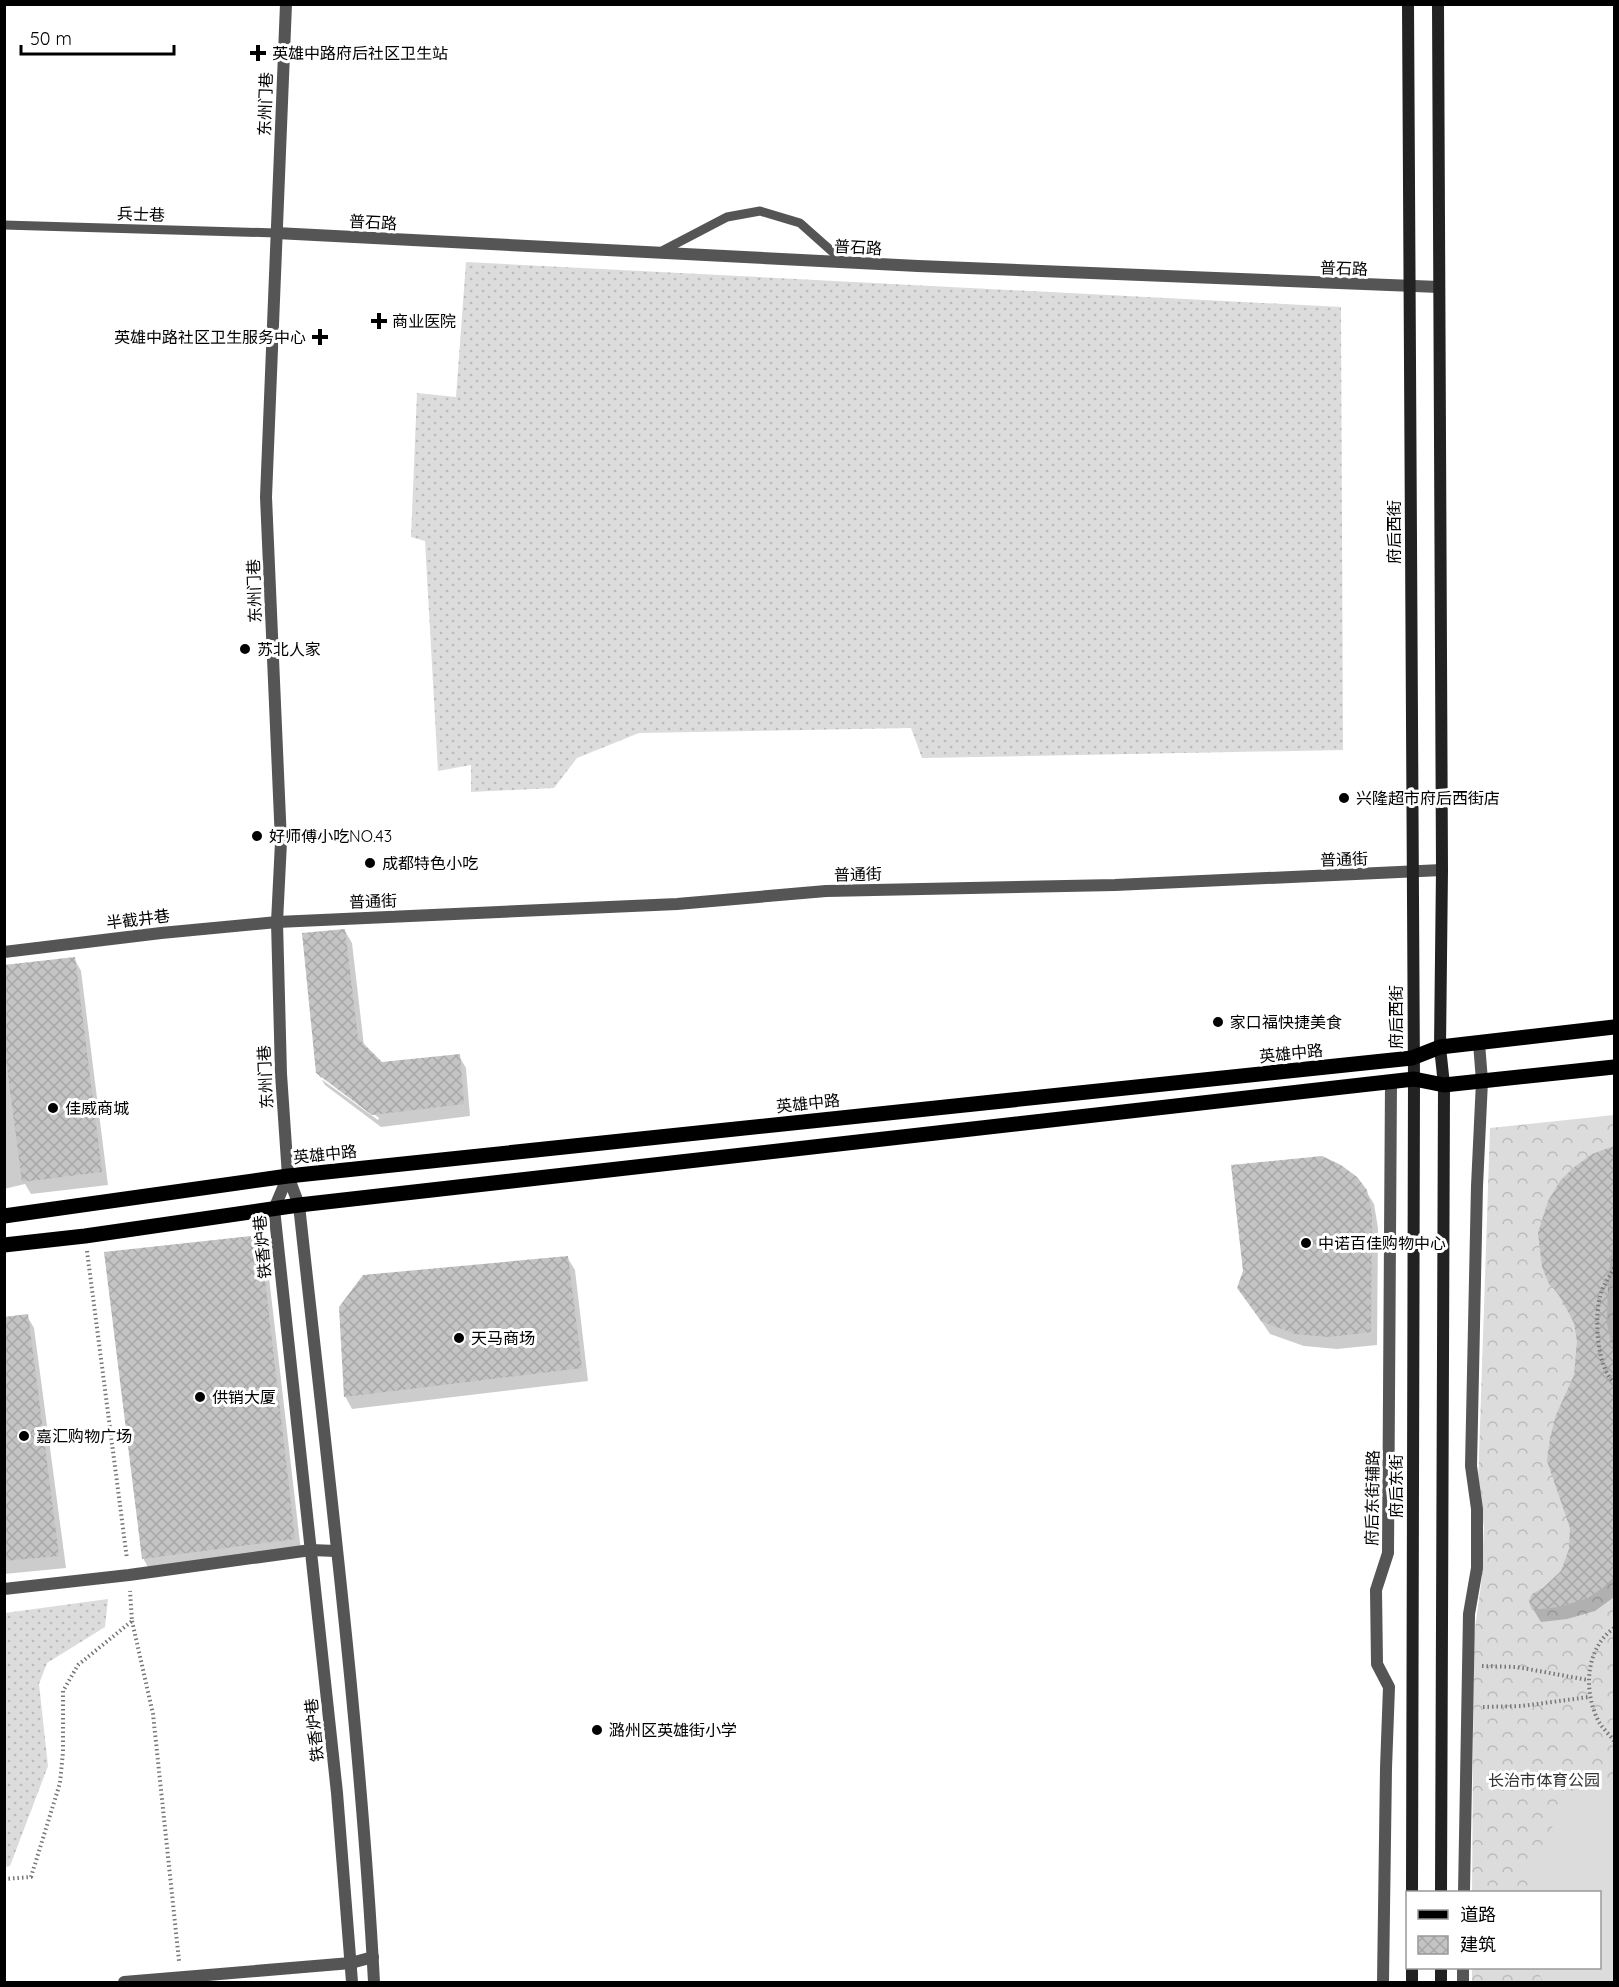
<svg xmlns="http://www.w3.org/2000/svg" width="1619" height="1987" viewBox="0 0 1619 1987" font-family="Quicksand,'Noto Sans SC',sans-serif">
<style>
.grass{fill:url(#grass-dots)}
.forest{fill:url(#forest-crowns)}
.pitch{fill:#dcdcdc}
.shadow{fill:#0003;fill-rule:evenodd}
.building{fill:url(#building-cross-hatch)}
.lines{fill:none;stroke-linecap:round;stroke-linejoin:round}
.path{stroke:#777;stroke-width:4;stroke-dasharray:1.5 3;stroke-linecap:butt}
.lane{stroke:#555;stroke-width:9}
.street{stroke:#555;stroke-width:12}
.secondary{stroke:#222;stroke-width:12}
.primary{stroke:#000;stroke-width:15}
.poi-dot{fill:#000;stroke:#fff;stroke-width:2}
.labels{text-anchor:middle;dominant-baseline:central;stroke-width:6;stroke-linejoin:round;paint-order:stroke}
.poi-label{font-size:16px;fill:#000;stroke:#fff;text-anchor:start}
.street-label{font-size:16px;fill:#000;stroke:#fff}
.park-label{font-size:16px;fill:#333;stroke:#fff}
</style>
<defs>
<pattern id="grass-dots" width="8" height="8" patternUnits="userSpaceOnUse" patternTransform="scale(1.5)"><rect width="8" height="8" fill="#dcdcdc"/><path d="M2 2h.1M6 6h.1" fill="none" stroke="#bbb" stroke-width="1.8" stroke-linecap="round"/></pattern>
<pattern id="forest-crowns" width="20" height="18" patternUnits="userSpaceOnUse" patternTransform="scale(1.5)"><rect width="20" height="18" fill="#dcdcdc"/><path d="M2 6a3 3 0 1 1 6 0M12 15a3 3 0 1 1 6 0" fill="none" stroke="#bbb"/></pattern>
<pattern id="building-cross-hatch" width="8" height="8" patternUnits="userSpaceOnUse" patternTransform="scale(1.5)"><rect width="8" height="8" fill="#c4c4c4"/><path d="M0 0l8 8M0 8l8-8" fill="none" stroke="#a7a7a7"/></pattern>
</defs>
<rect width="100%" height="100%" fill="#fff"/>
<!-- grass -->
<g class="grass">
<path d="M466 262 1341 307 1343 750 922 758 911 728 639 733 577 758 554 788 471 792V765L438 771 425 541 411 537 417 393 456 397Z"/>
<path d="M108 1599 105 1627 47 1663 39 1684 48 1766 10 1866 5 1867V1613Z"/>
</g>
<!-- forest -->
<path class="forest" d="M1614 1115V1982H1472V1968H1600V1892H1472L1474 1635 1481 1585 1484 1527 1478 1485 1490 1128Z"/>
<!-- pitch -->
<path class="pitch" d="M1614 1778V1982H1543L1536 1968H1600V1892H1526C1541 1837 1559 1801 1614 1778Z"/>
<!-- shadow -->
<g class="shadow">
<path d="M345 931 352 943 364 1046 382 1064 459 1056 466 1068 470 1116 381 1127 325 1085 317 1072ZM321 1075 379 1118 378 1120 321 1079Z"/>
<path d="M74 958 81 971 108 1185 31 1194 25 1184 4 1189V967Z"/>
<path d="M1614 1147V1597L1595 1611 1567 1619 1541 1622 1533 1609 1544 1589 1562 1572 1570 1550 1575 1375 1578 1341 1575 1323 1565 1304 1550 1283 1593 1155Z"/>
<path d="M1366 1191 1374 1204 1378 1228 1377 1345 1337 1349 1304 1346 1270 1334 1239 1288Z"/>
<path d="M256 1244 268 1269 301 1551 150 1571 143 1558Z"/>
<path d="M567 1257 575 1270 588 1381 352 1409 345 1396Z"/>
<path d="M27 1316 34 1328 66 1568 4 1574V1319Z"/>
</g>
<!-- building -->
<g class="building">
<path d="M345 929 358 1038 382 1062 460 1054 464 1104 372 1115 316 1073 302 933Z"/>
<path d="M75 957 102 1172 22 1182 4 1044V965Z"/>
<path d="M1614 1146V1240L1608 1277 1607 1324 1614 1355V1580L1588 1598 1559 1607 1532 1610 1529 1601 1532 1594 1543 1588 1561 1571 1569 1549 1570 1528 1547 1461 1550 1438 1556 1415 1574 1375 1577 1341 1574 1323 1558 1293 1549 1284 1542 1267 1538 1233 1548 1201 1560 1181 1573 1168 1592 1154Z"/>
<path d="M1322 1156 1341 1165 1357 1177 1367 1190 1372 1214 1371 1332 1329 1337 1295 1334 1261 1321 1237 1288 1243 1271 1231 1165Z"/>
<path d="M251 1236 258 1243 262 1255 295 1539 142 1559 104 1252Z"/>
<path d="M568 1256 582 1368 344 1397 339 1307 363 1275Z"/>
<path d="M28 1314 59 1556 4 1561V1317Z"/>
</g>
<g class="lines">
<!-- path -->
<g class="path">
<path d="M87 1251 127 1559"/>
<path d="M1614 1268C1610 1276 1604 1284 1601 1293 1594 1314 1596 1367 1614 1382"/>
<path d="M132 1621 153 1714 179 1961"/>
<path d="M1614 1628C1585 1649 1583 1692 1599 1722 1603 1729 1610 1735 1614 1741"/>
<path d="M1482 1666 1517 1667 1588 1680"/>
<path d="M1483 1707 1522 1706 1589 1697"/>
<path d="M4 1879 31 1877 60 1783 63 1752V1691L78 1665 132 1621 130 1591"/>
</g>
<!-- lane -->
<g class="lane">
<path d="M4 225 276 233"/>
<path d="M660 252 727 217 760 211 800 223 845 263"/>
</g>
<!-- street -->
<g class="street">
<path d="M286 4 266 497 281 842 277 922 281 1074 288 1176 299 1205C327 1464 360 1723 374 1982"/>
<path d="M276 233 918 266 1439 287"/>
<path d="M4 952 161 933 277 922 677 904 826 891 1115 885 1442 870"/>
<path d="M288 1176 274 1209 337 1793 352 1982"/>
<path d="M4 1589 129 1575 311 1550 336 1551"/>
<path d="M1464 1892 1469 1614 1477 1568V1509L1471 1466 1477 1186 1482 1081 1479 1043"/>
<path d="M124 1982 351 1963 373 1957"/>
<path d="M1383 1982 1386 1768 1389 1687 1377 1664 1376 1590 1388 1553 1391 1082"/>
<path d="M1463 1982V1968"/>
</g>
<!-- secondary -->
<g class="secondary">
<path d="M1408 4 1414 1079 1412 1892"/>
<path d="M1438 4 1442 870 1440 1047 1444 1085 1441 1892"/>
<path d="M1412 1982V1968"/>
<path d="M1441 1982V1968"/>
</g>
<!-- primary -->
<g class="primary">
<path d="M4 1216 288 1176 1412 1058 1440 1047 1614 1027"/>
<path d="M4 1245 85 1236 299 1205 1414 1079 1444 1085 1614 1067"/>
</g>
</g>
<!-- markers -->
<g class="poi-dot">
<path d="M255 44h6v6h6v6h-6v6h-6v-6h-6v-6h6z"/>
<path d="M376 312h6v6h6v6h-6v6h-6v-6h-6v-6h6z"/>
<path d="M317 328h6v6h6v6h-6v6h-6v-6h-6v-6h6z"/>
<circle cx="245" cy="649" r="6"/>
<circle cx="1344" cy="798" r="6"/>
<circle cx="257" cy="836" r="6"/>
<circle cx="370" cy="863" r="6"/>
<circle cx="1218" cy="1022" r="6"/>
<circle cx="53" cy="1108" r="6"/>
<circle cx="1306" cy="1243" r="6"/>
<circle cx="459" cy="1338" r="6"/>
<circle cx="200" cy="1397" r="6"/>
<circle cx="24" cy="1436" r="6"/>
<circle cx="597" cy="1730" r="6"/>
</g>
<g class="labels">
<!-- poi labels -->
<g class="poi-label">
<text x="272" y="53">英雄中路府后社区卫生站</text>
<text x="392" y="321">商业医院</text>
<text x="306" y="337" text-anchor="end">英雄中路社区卫生服务中心</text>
<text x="257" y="649">苏北人家</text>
<text x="1356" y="798">兴隆超市府后西街店</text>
<text x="269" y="836">好师傅小吃NO.43</text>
<text x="382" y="863">成都特色小吃</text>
<text x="1230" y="1022">家口福快捷美食</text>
<text x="65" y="1108">佳威商城</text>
<text x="1318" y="1243">中诺百佳购物中心</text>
<text x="471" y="1338">天马商场</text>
<text x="212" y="1397">供销大厦</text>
<text x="36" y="1436">嘉汇购物广场</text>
<text x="609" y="1730">潞州区英雄街小学</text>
</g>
<!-- street labels -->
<g class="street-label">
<text transform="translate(265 104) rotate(-88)">东州门巷</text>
<text transform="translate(141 214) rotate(2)">兵士巷</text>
<text transform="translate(373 222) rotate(3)">普石路</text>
<text transform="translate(858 247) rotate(3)">普石路</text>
<text transform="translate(1344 268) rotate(2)">普石路</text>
<text transform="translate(1394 532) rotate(-90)">府后西街</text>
<text transform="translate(254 591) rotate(-92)">东州门巷</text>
<text transform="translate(1344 859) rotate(-2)">普通街</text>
<text transform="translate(858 874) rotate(-1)">普通街</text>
<text transform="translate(373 901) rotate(-2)">普通街</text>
<text transform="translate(138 919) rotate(-7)">半截井巷</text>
<text transform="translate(1396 1017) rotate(-90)">府后西街</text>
<text transform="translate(1291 1053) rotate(-6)">英雄中路</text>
<text transform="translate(265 1077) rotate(-93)">东州门巷</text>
<text transform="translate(808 1103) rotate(-6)">英雄中路</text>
<text transform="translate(325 1154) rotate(-6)">英雄中路</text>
<text transform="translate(262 1247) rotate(-95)">铁香炉巷</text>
<text transform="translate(1396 1486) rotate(-90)">府后东街</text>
<text transform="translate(1372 1498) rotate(-89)">府后东街辅路</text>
<text transform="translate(314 1730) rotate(-96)">铁香炉巷</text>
</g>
<!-- park labels -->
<g class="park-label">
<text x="1544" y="1780">长治市体育公园</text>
</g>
</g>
<!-- border -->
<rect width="1619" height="1987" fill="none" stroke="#000000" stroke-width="12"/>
<!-- legend -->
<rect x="1406" y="1891" width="195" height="78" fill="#ffffff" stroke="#999999" stroke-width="1.5"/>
<rect x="1418" y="1910" width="30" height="9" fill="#000000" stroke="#999999" stroke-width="1.5"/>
<text x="1460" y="1921" font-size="18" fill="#000000">道路</text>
<rect x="1418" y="1936" width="30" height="18" fill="url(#building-cross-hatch)" stroke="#999999" stroke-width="1.5"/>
<text x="1460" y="1951" font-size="18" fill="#000000">建筑</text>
<!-- scale -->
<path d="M21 45v9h153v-9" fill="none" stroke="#000000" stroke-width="3"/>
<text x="30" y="45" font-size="18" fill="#000000" stroke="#ffffff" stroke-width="4.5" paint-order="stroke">50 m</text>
</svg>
